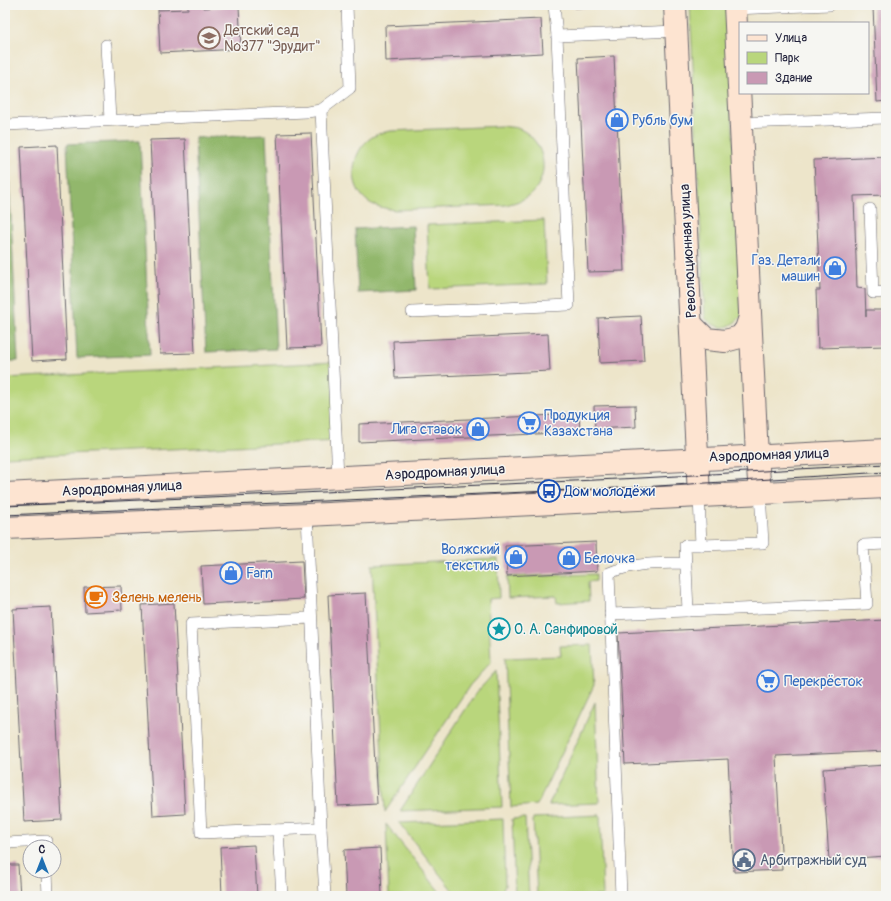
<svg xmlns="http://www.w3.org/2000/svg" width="891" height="901" viewBox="0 0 891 901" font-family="Pangolin,sans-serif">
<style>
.green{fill:#b9d67c;stroke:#6e7c5c}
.forest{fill:#92b76c;stroke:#5a6c54}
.building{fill:#c999b4}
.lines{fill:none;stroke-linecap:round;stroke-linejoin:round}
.lane-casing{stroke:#69666d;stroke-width:12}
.secondary-casing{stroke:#69666d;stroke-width:24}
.lane{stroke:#fff;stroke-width:11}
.secondary{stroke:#fde4d1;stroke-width:22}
.tram{stroke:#22223b;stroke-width:1}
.labels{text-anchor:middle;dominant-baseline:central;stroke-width:3;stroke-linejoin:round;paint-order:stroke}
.education-label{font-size:14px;fill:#785e54;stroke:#f6f6f2;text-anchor:start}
.shop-label{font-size:14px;fill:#366cbe;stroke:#f6f6f2;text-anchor:start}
.street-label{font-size:14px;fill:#22223b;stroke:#f6f6f2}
.transit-label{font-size:14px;fill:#164399;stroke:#f6f6f2;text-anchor:start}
.food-label{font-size:14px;fill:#c56008;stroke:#f6f6f2;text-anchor:start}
.culture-label{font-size:14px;fill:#0d838f;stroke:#f6f6f2;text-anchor:start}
.service-label{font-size:14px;fill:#4e5e75;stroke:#f6f6f2;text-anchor:start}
</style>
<rect width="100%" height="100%" fill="#f6f6f2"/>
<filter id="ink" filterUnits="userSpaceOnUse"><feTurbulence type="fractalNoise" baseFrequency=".025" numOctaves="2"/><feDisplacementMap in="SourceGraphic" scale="8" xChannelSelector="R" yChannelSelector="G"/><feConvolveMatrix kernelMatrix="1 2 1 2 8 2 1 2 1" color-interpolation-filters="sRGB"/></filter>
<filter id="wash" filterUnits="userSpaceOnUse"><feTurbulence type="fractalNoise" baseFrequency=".012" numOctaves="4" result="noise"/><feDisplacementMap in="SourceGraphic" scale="16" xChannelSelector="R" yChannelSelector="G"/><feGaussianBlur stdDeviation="0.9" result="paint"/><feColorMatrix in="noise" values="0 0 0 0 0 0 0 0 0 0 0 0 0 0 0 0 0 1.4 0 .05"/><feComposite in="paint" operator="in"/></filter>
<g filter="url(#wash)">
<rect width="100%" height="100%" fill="#ede5ca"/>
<!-- green -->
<g class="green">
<path d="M690 5H727L742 316C728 330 719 331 705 318Z"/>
<path d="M502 126C507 127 513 127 517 128 543 137 552 172 533 192 526 200 516 202 506 205L395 210C385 208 374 207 366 200 346 182 352 146 376 135 380 133 386 132 391 131Z"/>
<path d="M544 220 547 284 430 289 427 225Z"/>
<path d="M335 362 339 441 5 457V378Z"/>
<path d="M498 559 499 598 488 599 491 662 470 685 385 812 372 565Z"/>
<path d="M596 574V581L588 582 589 601 557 603 556 596 508 598 507 577Z"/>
<path d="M592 645 594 685 537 805 511 807 505 658 561 656 560 646Z"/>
<path d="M496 671 502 807 400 811 476 693Z"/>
<path d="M595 702 599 803 549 805Z"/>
<path d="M600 815 603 896H537L533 818Z"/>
<path d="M525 818 529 896H515L512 819Z"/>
<path d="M503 819 505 886 499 896H457L399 823Z"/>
<path d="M386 824 443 896H389Z"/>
</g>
<!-- forest -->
<g class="forest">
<path d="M266 135 276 349 206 352 195 138Z"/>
<path d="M5 136H7L18 361H5Z"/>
<path d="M140 141 150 355 77 358 67 144Z"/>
<path d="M413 226 416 290 358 293 355 229Z"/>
</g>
<g id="blocks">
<!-- building -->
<g class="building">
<path d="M188 5H202L203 8 239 6 241 49 160 53 158 10 188 9Z"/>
<path d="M575 5H612V6L575 8Z"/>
<path d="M886 6V101L877 102 873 7Z"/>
<path d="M541 19 543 53 386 61 385 26Z"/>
<path d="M614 56 624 271 588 272 578 58Z"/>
<path d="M311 133 321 347 287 348 277 134Z"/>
<path d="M185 139 195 353 160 354 150 140Z"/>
<path d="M57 145 67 359 32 361 21 147Z"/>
<path d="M886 157V195L854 196 857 288 865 289 866 317V310H886V346L818 348 816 290H820L814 160Z"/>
<path d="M641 316 644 361 600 363 598 318Z"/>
<path d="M548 334 550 371 395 378 393 341Z"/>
<path d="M635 405 636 427 595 429 594 406Z"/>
<path d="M579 414 580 432 359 442V424Z"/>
<path d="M596 542 597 571 507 576 505 546Z"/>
<path d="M302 561 304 599 203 604 201 566Z"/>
<path d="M121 586 122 610 85 612 84 587Z"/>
<path d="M366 593 377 804 338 806 328 595Z"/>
<path d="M174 603 185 814 153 816 142 605Z"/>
<path d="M51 607 62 820 24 822 13 609Z"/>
<path d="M886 620V751L776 756 782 870 734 872 728 759 625 764 618 633Z"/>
<path d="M886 765V856L829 860 823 769Z"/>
<path d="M254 845 257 896H222L220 847Z"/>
<path d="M380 848 382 896H346L344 850Z"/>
<path d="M5 865H18L20 896H5Z"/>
</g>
</g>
</g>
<g filter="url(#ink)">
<use href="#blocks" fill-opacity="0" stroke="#69666d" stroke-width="1"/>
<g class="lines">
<!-- lane casing -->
<g class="lane-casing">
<g id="lane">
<path d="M554 5 557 36"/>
<path d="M735 9 830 5"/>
<path d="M106 45 110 120"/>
<path d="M741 123 886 118"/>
<path d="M5 125 307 112 321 110"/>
<path d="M870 209 873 293 886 292"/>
<path d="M412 312 569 305 557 36 676 31"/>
<path d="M338 477 321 110 350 88 347 5"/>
<path d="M699 496 701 545 763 543 760 493"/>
<path d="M307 515 321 828 201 833 191 624 311 618"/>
<path d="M688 611 685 545H701"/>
<path d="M610 614 867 604 863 545 886 544"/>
<path d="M321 828 325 896"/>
<path d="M278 830 282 896"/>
<path d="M5 843 46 841V847"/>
<path d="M47 871 48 896"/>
<path d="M621 896 609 573C635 562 658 564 686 563"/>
</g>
</g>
<!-- secondary casing -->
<g class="secondary-casing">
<g id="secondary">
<path d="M675 5 699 496"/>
<path d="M735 5 757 456 760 493"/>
<path d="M691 324 706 339 725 341 740 337 746 329 750 317"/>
<path d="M5 494 886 450"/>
<path d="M5 528 307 515 886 487"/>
</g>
</g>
<!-- lane -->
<use href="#lane" class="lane"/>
<!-- secondary -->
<use href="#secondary" class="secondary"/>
<!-- tram -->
<g class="tram">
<path d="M5 506 641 478 886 464"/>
<path d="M5 515 641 487 886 472"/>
</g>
</g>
</g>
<!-- icons -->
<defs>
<g id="school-ring" transform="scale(1.15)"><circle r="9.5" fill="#f6f6f2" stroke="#8d6e63" stroke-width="1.5"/><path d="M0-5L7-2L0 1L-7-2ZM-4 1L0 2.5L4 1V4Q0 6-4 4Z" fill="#8d6e63"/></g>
<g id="shop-ring" transform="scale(1.15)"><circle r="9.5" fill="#f6f6f2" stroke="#3f7fe0" stroke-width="1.5"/><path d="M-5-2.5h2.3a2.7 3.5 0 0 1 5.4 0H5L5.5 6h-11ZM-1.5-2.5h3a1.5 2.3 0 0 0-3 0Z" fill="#3f7fe0"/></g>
<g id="supermarket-ring" transform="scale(1.15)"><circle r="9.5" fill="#f6f6f2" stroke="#3f7fe0" stroke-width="1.5"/><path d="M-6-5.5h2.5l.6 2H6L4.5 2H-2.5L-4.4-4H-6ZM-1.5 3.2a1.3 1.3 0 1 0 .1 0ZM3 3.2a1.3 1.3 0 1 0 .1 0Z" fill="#3f7fe0"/></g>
<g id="bus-ring" transform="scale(1.15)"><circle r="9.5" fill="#f6f6f2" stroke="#1a4fb4" stroke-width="1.5"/><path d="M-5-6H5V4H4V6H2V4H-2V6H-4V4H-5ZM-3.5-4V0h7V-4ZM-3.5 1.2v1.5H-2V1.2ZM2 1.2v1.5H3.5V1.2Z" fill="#1a4fb4"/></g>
<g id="cafe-ring" transform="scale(1.15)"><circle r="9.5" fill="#f6f6f2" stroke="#e8710a" stroke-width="1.5"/><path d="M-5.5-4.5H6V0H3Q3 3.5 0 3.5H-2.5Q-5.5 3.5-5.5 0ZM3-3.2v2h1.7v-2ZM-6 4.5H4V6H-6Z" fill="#e8710a"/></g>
<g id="sight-ring" transform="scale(1.15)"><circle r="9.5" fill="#f6f6f2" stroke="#0f9aa8" stroke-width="1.5"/><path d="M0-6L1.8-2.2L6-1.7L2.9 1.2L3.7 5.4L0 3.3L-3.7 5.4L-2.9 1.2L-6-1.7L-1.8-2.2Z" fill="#0f9aa8"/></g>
<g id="civic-ring" transform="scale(1.15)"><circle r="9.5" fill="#f6f6f2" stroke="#5c6f8a" stroke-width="1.5"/><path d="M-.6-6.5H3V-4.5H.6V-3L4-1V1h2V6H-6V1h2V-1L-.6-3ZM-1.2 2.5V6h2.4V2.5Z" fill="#5c6f8a"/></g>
</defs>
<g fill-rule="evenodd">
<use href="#school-ring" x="209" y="38"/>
<use href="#shop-ring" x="617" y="120"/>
<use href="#shop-ring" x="835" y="268"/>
<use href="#supermarket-ring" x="529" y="423"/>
<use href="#shop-ring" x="478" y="429"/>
<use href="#bus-ring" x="549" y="491"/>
<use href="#shop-ring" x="516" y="557"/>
<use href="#shop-ring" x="569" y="558"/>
<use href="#shop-ring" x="231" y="573"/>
<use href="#cafe-ring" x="96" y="597"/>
<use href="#sight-ring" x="499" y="629"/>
<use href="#supermarket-ring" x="768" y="681"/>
<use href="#civic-ring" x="744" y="860"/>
</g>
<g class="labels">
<!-- education labels -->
<g class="education-label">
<text x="224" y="30">Детский сад<tspan x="224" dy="16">№377 "Эрудит"</tspan></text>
</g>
<!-- shop labels -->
<g class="shop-label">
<text x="632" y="120">Рубль бум</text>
<text x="820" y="260" text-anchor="end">Газ. Детали<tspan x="820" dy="16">машин</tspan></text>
<text x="544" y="415">Продукция<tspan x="544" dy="16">Казахстана</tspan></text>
<text x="462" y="429" text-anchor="end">Лига ставок</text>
<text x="500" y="549" text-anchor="end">Волжский<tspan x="500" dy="16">текстиль</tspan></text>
<text x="584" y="558">Белочка</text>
<text x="246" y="573">Farn</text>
<text x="784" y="681">Перекрёсток</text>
</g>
<!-- street labels -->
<g class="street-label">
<text transform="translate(688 251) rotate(-93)">Революционная улица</text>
<text transform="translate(769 455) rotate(-2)">Аэродромная улица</text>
<text transform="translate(445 472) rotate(-3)">Аэродромная улица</text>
<text transform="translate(122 488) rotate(-3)">Аэродромная улица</text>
</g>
<!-- transit labels -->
<g class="transit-label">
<text x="564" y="491">Дом молодёжи</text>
</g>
<!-- food labels -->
<g class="food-label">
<text x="112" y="597">Зелень мелень</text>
</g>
<!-- culture labels -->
<g class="culture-label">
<text x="514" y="629">О. А. Санфировой</text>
</g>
<!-- service labels -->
<g class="service-label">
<text x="760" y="860">Арбитражный суд</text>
</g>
</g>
<!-- margin -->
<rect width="891" height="901" fill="none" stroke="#f6f6f2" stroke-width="20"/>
<!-- legend -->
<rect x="739" y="22" width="130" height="72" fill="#f6f6f2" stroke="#a1a1a9"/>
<rect x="747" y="35" width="20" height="6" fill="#fde4d1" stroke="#a1a1a9"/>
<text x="775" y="42" font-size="12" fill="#22223b">Улица</text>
<rect x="747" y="52" width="20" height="12" fill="#b9d67c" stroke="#a1a1a9"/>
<text x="775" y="62" font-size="12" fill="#22223b">Парк</text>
<rect x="747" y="72" width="20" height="12" fill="#c999b4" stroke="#a1a1a9"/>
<text x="775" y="82" font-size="12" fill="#22223b">Здание</text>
<!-- north arrow -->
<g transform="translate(42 859)"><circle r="19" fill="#f6f6f2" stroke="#a1a1a9"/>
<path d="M0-3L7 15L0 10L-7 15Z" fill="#1f6fb2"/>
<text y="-6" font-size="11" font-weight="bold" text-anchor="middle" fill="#22223b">С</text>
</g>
</svg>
